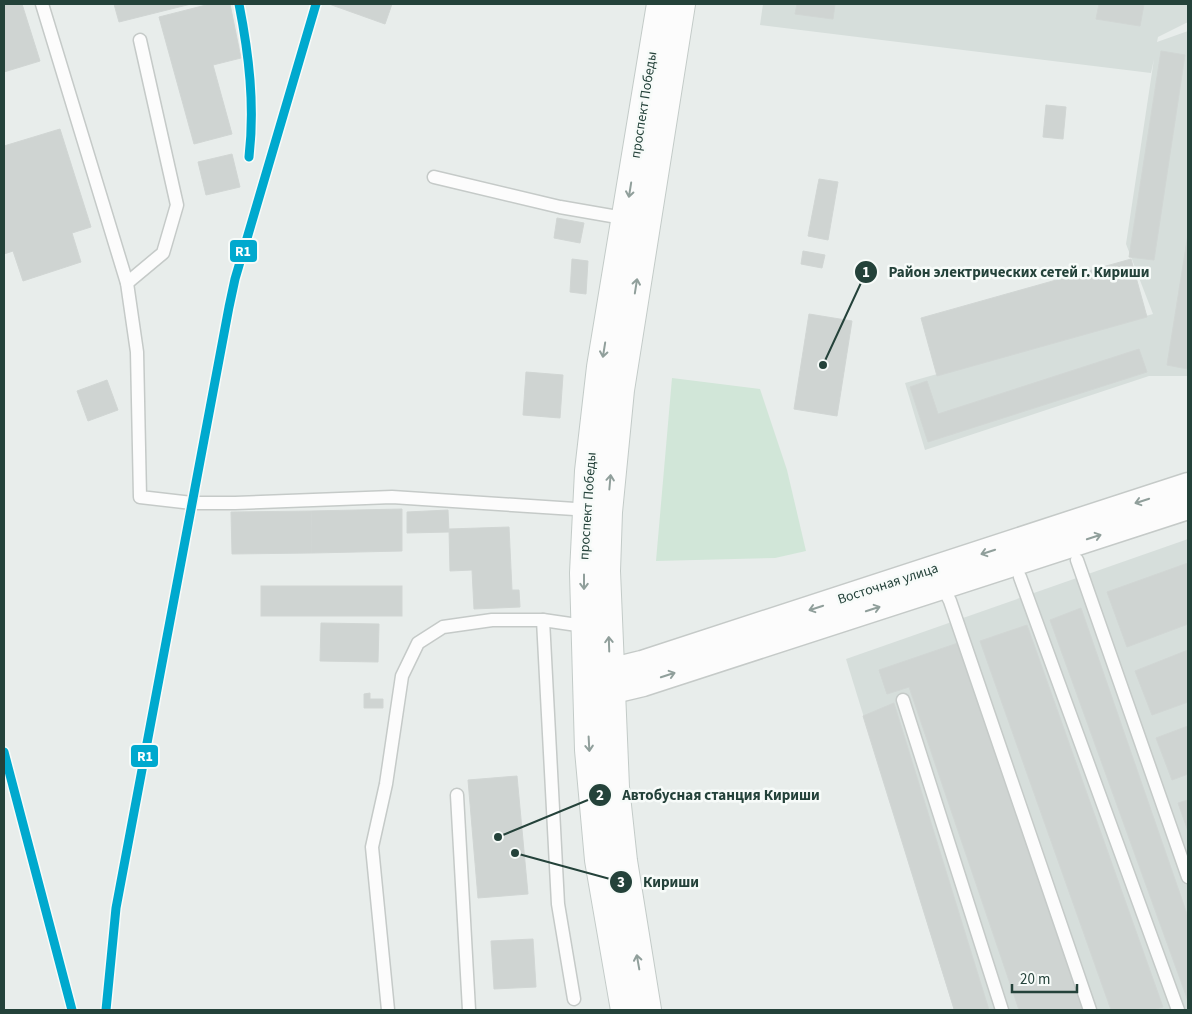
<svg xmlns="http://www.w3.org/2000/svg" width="1192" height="1014" viewBox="0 0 1192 1014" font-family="'Source Sans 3',sans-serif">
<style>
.built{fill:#d6dedb}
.green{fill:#d1e6d8}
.building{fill:#cfd4d2;stroke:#d1d6d4}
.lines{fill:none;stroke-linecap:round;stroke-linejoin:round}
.service-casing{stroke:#c5cac8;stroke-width:15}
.minor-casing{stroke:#c5cac8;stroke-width:29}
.secondary-casing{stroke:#c3cbc8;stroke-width:30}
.service{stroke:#fcfcfc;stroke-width:12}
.minor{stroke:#fcfcfc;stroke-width:26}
.secondary{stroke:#fcfcfc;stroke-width:28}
.rail-1-casing{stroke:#f7fbf9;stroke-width:12}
.rail-1{stroke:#00a9ce;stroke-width:9}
.oneway{stroke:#909f9b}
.labels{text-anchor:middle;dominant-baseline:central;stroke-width:5;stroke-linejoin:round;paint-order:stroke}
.street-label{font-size:14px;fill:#24423a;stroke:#f7fbf9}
.leader{fill:none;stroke:#24423a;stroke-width:2}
.callout-dot{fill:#24423a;stroke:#f7fbf9;stroke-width:2}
.mark-label{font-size:15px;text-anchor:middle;font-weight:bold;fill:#fff}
.callout-label{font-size:15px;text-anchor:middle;font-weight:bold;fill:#24423a;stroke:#f7fbf9;stroke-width:5;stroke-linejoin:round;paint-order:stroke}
.line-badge{stroke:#f7fbf9;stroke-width:2}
.badge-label{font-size:14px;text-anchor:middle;font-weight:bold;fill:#fff}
</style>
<rect width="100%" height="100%" fill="#e8edeb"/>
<!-- built -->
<g class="built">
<path d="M763 4H1188V22L1158 37 1157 42 1188 31V376H1149L925 450 905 383 1153 314 1126 244 1154 59 1151 73 760 25Z"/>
<path d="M1188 539V1010H954L846 659Z"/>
</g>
<!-- green -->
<path class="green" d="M672 378 760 389 787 470 806 551 775 558 656 561Z"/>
<!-- building -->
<g class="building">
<path d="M4 4H22L40 61 4 72Z"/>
<path d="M114 4H191L119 22Z"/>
<path d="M210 4H230L241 58 213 65 232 134 194 144 159 17Z"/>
<path d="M329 4H392L385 24Z"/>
<path d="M797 4H835L833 19 795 14Z"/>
<path d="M1099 4H1144L1140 26 1096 19Z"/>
<path d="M1161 51 1185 55 1154 260 1129 257Z"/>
<path d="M1046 105 1066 107 1063 139 1043 137Z"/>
<path d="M60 129 91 227 72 233 81 262 23 281 13 251 4 254V146Z"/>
<path d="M232 154 240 187 206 195 198 162Z"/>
<path d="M819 179 838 182 828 240 808 236Z"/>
<path d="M557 218 584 223 580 243 554 238Z"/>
<path d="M1188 234V369L1167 365Z"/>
<path d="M803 251 825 255 822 268 801 264Z"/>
<path d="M572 259 588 261 586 294 570 292Z"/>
<path d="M1131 259 1147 317 937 376 921 318Z"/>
<path d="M809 314 852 321 837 416 794 409Z"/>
<path d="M1139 349 1147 372 928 442 910 387 927 381 938 414Z"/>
<path d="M526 372 563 375 560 418 523 415Z"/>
<path d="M107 380 118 410 88 421 77 391Z"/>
<path d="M402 509V551L312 553 311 511Z"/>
<path d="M448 510 449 532 407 533V512Z"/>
<path d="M311 511 312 553 232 554 231 512Z"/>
<path d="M509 527 512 590H519L520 607 474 609 472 570 450 571 449 529Z"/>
<path d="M1188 563V624L1127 647 1107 592Z"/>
<rect x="261" y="586" width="141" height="30"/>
<path d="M1081 608 1188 917V1001L1050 620Z"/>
<path d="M321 623 379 624 378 662 320 661Z"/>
<path d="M1027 625 1163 1007 1152 1010H1111L980 641Z"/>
<path d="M958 643 1083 1010H1019L909 687 887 694 879 670Z"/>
<path d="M1188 650V702L1152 715 1135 671Z"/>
<path d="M370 693V699H383V708H364V694Z"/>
<path d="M894 703 989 1010 954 1009 863 716Z"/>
<path d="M1188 726V774L1172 780 1156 738Z"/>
<path d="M517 776 528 894 478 898 468 780Z"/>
<path d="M1188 800V831L1178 803Z"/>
<path d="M533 939 536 987 494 989 491 941Z"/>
</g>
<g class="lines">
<!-- service casing -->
<g class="service-casing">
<g id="service">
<path d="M42 4 127 283 137 352 140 497 192 503H235L392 497 590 510"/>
<path d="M434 177 560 207 629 219"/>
<path d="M127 283 163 253 177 205 140 40"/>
<path d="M1077 560 1188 877"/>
<path d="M1020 577 1178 1010"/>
<path d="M943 587 950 601 1090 1010"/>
<path d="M543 620 558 904 574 999"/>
<path d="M903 700 1002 1010"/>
<path d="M457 795 469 1010"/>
<path d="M388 1010 372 847 386 784 402 676 418 643 443 627 492 620H543L584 626"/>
</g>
</g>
<!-- minor casing -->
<g class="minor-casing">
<g id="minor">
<path d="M589 677 642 664 1188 486"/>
<path d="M605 692 643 683 1188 506"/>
</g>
</g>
<!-- secondary casing -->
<g class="secondary-casing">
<g id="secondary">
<path d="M625 1010 599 860 589 750 584 573 589 471 601 367 661 4"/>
<path d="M647 1010 623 861 615 787 606 571 608 512 620 390 681 4"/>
</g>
</g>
<!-- service -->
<use href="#service" class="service"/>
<!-- minor -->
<use href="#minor" class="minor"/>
<!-- secondary -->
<use href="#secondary" class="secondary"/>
<!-- rail-1 casing -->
<g class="rail-1-casing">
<g id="rail-1">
<path d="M239 4C249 55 255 105 249 157"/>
<path d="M4 752 72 1010"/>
<path d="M106 1010 116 908 229 307 235 279 316 4"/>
</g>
</g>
<!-- rail-1 -->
<use href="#rail-1" class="rail-1"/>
</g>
<!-- one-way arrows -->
<defs><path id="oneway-shaft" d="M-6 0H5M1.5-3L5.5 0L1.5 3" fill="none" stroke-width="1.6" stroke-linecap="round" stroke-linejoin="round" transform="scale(1.25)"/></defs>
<g class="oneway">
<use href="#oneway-shaft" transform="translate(630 190) rotate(99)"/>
<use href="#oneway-shaft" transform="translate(636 286) rotate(-81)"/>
<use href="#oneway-shaft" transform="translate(604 350) rotate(99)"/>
<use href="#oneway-shaft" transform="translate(610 482) rotate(-85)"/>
<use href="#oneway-shaft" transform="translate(1142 501) rotate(162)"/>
<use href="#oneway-shaft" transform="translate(1094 537) rotate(-18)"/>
<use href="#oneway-shaft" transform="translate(988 552) rotate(162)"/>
<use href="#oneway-shaft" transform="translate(584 582) rotate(90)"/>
<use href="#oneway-shaft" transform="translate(816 608) rotate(162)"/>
<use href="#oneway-shaft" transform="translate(873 609) rotate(-18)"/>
<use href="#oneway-shaft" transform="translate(609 644) rotate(-92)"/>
<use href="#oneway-shaft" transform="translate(668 675) rotate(-18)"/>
<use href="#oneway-shaft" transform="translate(589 744) rotate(87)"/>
<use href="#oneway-shaft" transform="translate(638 962) rotate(-100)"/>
</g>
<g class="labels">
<!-- street labels -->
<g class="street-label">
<text transform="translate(644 105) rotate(-81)">проспект Победы</text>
<text transform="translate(588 506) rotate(-86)">проспект Победы</text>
<text transform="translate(888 584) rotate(-18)">Восточная улица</text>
</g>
</g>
<!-- callouts -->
<path class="leader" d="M823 365L866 272M498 837L600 795M515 853L621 882"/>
<g class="callout-dot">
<circle cx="823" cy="365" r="5"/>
<circle cx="498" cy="837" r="5"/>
<circle cx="515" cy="853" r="5"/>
<circle cx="866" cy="272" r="12"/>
<circle cx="600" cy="795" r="12"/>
<circle cx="621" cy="882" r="12"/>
</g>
<g class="mark-label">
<text x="866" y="277">1</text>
<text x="600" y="800">2</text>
<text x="621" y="887">3</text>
</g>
<g class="callout-label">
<text x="1019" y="277">Район электрических сетей г. Кириши</text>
<text x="721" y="800">Автобусная станция Кириши</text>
<text x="671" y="887">Кириши</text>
</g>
<g class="line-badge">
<rect x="229" y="239" width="29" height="24" rx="5" fill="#00a9ce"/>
<rect x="130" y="744" width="29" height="24" rx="5" fill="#00a9ce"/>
</g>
<g class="badge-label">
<text x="243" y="256">R1</text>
<text x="145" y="761">R1</text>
</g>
<!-- border -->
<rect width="1192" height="1014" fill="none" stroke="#24423a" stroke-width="10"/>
<!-- scale -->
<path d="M1012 984v8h65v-8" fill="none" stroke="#24423a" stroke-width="2.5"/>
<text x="1020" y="984" font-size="15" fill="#24423a" stroke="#f7fbf9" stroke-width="4" paint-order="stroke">20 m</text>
</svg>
